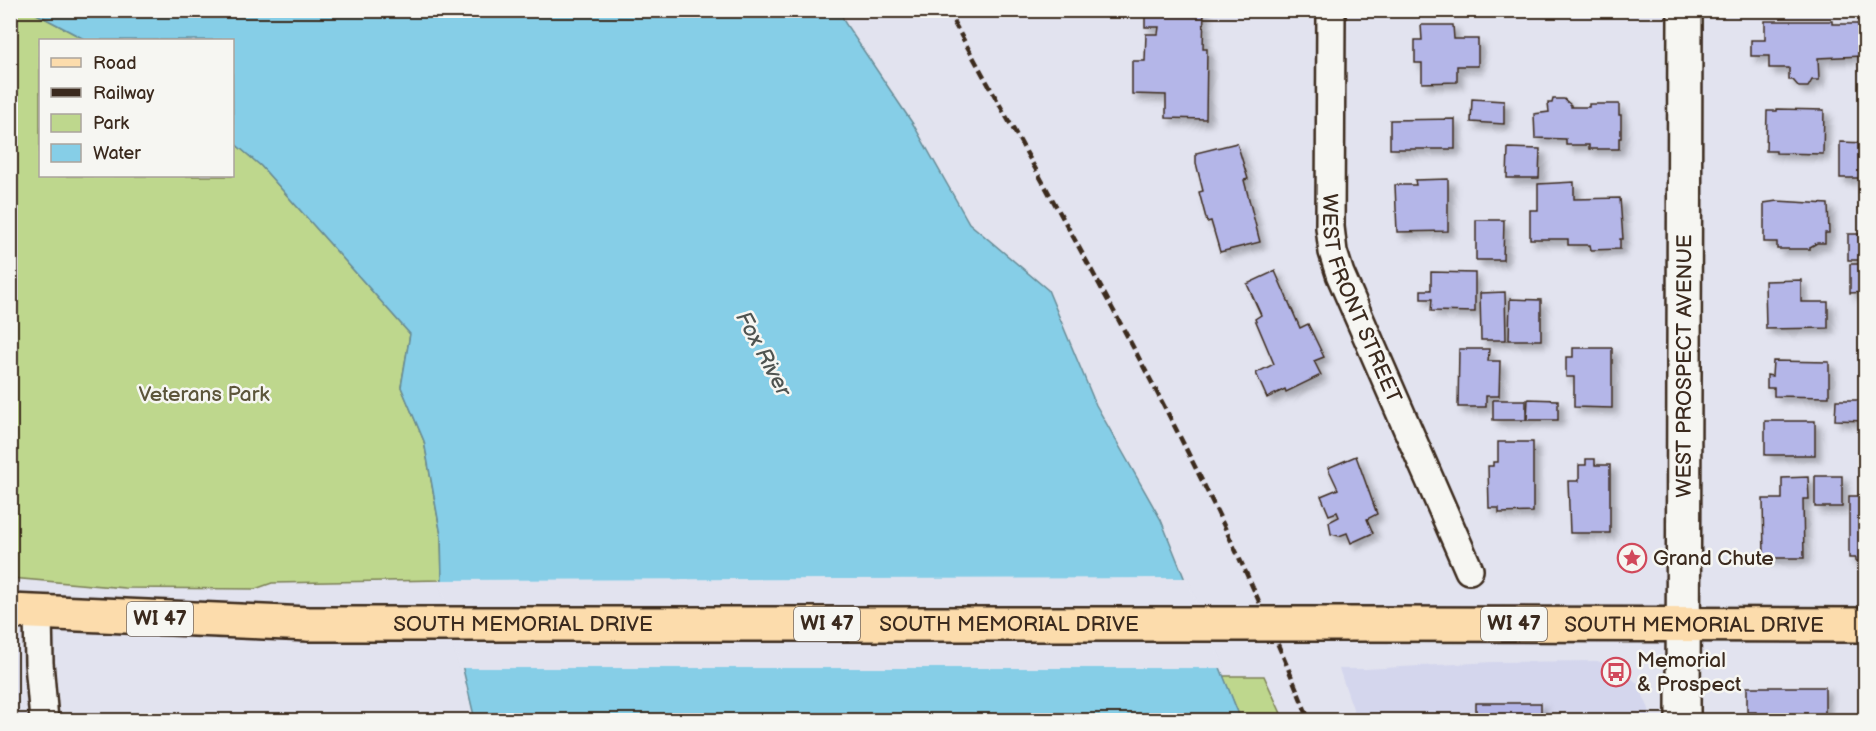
<svg xmlns="http://www.w3.org/2000/svg" width="1876" height="731" viewBox="0 0 1876 731" font-family="'Balsamiq Sans',sans-serif">
<style>
.built{fill:#d4d6ed}
.green{fill:#bed78d;stroke:#7c8056;stroke-width:1.5}
.water{fill:#86cee7;stroke:#688c97;stroke-width:1.5}
.pier{fill:#e2e3ef}
.building{fill:#b4b6e8;stroke:#3b2a1e;stroke-width:1.5;filter:url(#shadow)}
.lines{fill:none;stroke-linecap:round;stroke-linejoin:round}
.minor-casing{stroke:#3b2a1e;stroke-width:32}
.secondary-casing{stroke:#3b2a1e;stroke-width:38}
.primary-casing{stroke:#3b2a1e;stroke-width:38}
.minor{stroke:#f6f6f2;stroke-width:27}
.secondary{stroke:#f6f6f2;stroke-width:33}
.primary{stroke:#fcdcac;stroke-width:33}
.rail{stroke:#3b2a1e;stroke-width:4.5;stroke-dasharray:9 4.5;stroke-linecap:butt}
.primary-bridge-casing{stroke:#3b2a1e;stroke-width:38;stroke-linecap:butt}
.primary-bridge{stroke:#fcdcac;stroke-width:33}
.labels{text-anchor:middle;dominant-baseline:central;stroke-width:5;stroke-linejoin:round;paint-order:stroke}
.shield{fill:#f6f6f2;stroke:#73675e;stroke-width:1.5}
.shield-label{font-size:20px;font-weight:bold;fill:#3b2a1e}
.street-label{font-size:21px;fill:#3b2a1e;stroke:#f6f6f2}
.park-label{font-size:21px;fill:#5c553a;stroke:#f6f6f2}
.poi-label{font-size:21px;fill:#3b2a1e;stroke:#f6f6f2;text-anchor:start}
.water-label{font-size:22px;font-style:italic;fill:#4e5350;stroke:#f6f6f2}
</style>
<defs>
<filter id="shadow"><feDropShadow dx="5.5" dy="5.5" stdDeviation="3" flood-color="#0004"/></filter>
</defs>
<rect width="100%" height="100%" fill="#e2e3ef"/>
<filter id="ink" filterUnits="userSpaceOnUse"><feTurbulence type="fractalNoise" baseFrequency=".0167" numOctaves="2"/><feDisplacementMap in="SourceGraphic" scale="12" xChannelSelector="R" yChannelSelector="G"/><feConvolveMatrix kernelMatrix="1 2 1 2 8 2 1 2 1" color-interpolation-filters="sRGB"/></filter>
<g filter="url(#ink)">
<!-- built -->
<path class="built" d="M1597 661 1615 667 1627 674 1638 684 1649 709 1650 720H1357L1339 669H1365L1493 662Z"/>
<!-- green -->
<g class="green">
<path d="M10 11H31L86 40H40V176H232L233 142 261 166 410 334 401 387 424 441 441 535 442 580 272 583 255 589 125 588 11 578Z"/>
<path d="M1223 676H1264L1284 720H1241Z"/>
</g>
<!-- water -->
<path class="water" d="M31 11H840L845 23 913 124 969 223 1048 290 1096 405 1161 520 1241 720H475L442 580 441 535 424 441 401 387 410 334 261 166 233 142 232 40H86Z"/>
<!-- pier -->
<path class="pier" d="M1187 578 1224 668H459L439 580Z"/>
<!-- building -->
<g class="building">
<path d="M1145 10H1204L1203 49H1207L1206 119 1166 118V95L1132 94V61H1145L1146 34H1158L1159 27H1145Z"/>
<path d="M1765 21H1832V24H1861L1862 56 1818 58 1819 80H1812L1808 87H1799L1793 80H1789V68H1769V56H1751V40H1765Z"/>
<path d="M1421 25H1453L1454 39H1478V66H1457V82L1422 83V63H1415V40H1422Z"/>
<path d="M1472 99 1504 101V124L1471 122Z"/>
<path d="M1553 99H1564L1571 105V107H1589V104H1619V115H1621V138H1619V149H1589V145H1566V139L1535 138 1534 114 1549 112 1548 103H1552Z"/>
<path d="M1777 109 1824 110 1823 154 1776 153V151H1766L1767 111H1777Z"/>
<path d="M1455 119V149H1390V120Z"/>
<path d="M1840 142 1866 143V178H1840Z"/>
<path d="M1237 143 1248 179 1244 180 1260 242 1220 252 1211 221 1207 222 1199 192 1203 191 1196 163V153Z"/>
<path d="M1508 148 1540 149 1539 178H1507Z"/>
<path d="M1448 179V231L1397 232 1395 185H1416L1415 180Z"/>
<path d="M1574 182V199L1620 198 1623 239H1620V249L1591 250 1590 245H1568V239H1530V210H1538V184Z"/>
<path d="M1777 201 1828 204 1829 233H1825V243H1817L1810 247V249H1777V242H1764V203Z"/>
<path d="M1476 220H1504L1503 260H1476Z"/>
<rect x="1848" y="234" width="18" height="26"/>
<path d="M1850 264H1866V292L1850 293Z"/>
<path d="M1275 271 1300 328 1308 324 1324 357 1314 361 1321 375 1286 392 1285 389 1267 398 1256 373 1274 364 1255 319 1261 315 1247 284Z"/>
<path d="M1431 272 1475 273V312L1431 311 1432 299H1421V290H1431Z"/>
<path d="M1801 280V302H1828V328L1766 329 1765 281Z"/>
<path d="M1505 292 1506 340H1481L1480 293Z"/>
<path d="M1510 299 1541 300V340H1509Z"/>
<path d="M1573 348H1612V408L1574 407V377H1566V357H1573Z"/>
<path d="M1459 349H1489L1488 361H1500L1499 396H1486V407H1458Z"/>
<path d="M1773 361 1829 362V397L1774 396V388H1767V375L1772 376Z"/>
<path d="M1528 399 1558 400V420H1527Z"/>
<rect x="1493" y="400" width="33" height="20"/>
<path d="M1836 400H1866V421L1835 420Z"/>
<rect x="1765" y="421" width="50" height="34"/>
<path d="M1498 442H1533V512L1499 513V508H1489L1488 466H1493V462H1498Z"/>
<path d="M1356 456 1377 514 1367 519 1373 533 1351 543 1347 533 1339 536 1331 534 1329 522 1339 517 1337 512 1329 515 1321 496 1338 489 1328 468Z"/>
<path d="M1586 459H1595V465H1610V533H1570L1568 481H1579V465H1586Z"/>
<rect x="1815" y="476" width="27" height="31"/>
<path d="M1808 477 1809 499H1803L1804 558H1764L1763 499H1782V478Z"/>
<path d="M1849 496H1866V561H1856V558H1849Z"/>
<path d="M1747 687H1825V720H1747V719H1756V712H1747Z"/>
<rect x="1476" y="703" width="65" height="17"/>
</g>
<g class="lines">
<!-- minor casing -->
<g class="minor-casing">
<g id="minor">
<path id="s1" d="M1331 10 1330 227 1333 252 1340 274 1469 570"/>
<path d="M38 614 39 663 44 720"/>
</g>
</g>
<!-- secondary casing -->
<g class="secondary-casing">
<g id="secondary">
<path id="s2" d="M1683 720 1685 10"/>
</g>
</g>
<!-- primary casing -->
<g class="primary-casing">
<g id="primary">
<path d="M10 611 309 624"/>
<path id="s3" d="M1346 624 1866 625"/>
</g>
</g>
<!-- minor -->
<use href="#minor" class="minor"/>
<!-- secondary -->
<use href="#secondary" class="secondary"/>
<!-- primary -->
<use href="#primary" class="primary"/>
<!-- rail -->
<path class="rail" d="M947 10C1075 242 1212 473 1309 720"/>
<!-- primary-bridge casing -->
<g class="primary-bridge-casing">
<g id="primary-bridge">
<path id="s4" d="M309 624H1346"/>
</g>
</g>
<!-- primary-bridge -->
<use href="#primary-bridge" class="primary-bridge"/>
</g>
</g>
<!-- icons -->
<defs>
<g id="sight-ring" transform="scale(1.5)"><circle r="9.5" fill="#f6f6f2" stroke="#d1495b" stroke-width="1.5"/><path d="M0-6L1.8-2.2L6-1.7L2.9 1.2L3.7 5.4L0 3.3L-3.7 5.4L-2.9 1.2L-6-1.7L-1.8-2.2Z" fill="#d1495b"/></g>
<g id="bus-ring" transform="scale(1.5)"><circle r="9.5" fill="#f6f6f2" stroke="#d1495b" stroke-width="1.5"/><path d="M-5-6H5V4H4V6H2V4H-2V6H-4V4H-5ZM-3.5-4V0h7V-4ZM-3.5 1.2v1.5H-2V1.2ZM2 1.2v1.5H3.5V1.2Z" fill="#d1495b"/></g>
</defs>
<g fill-rule="evenodd">
<use href="#sight-ring" x="1632" y="558"/>
<use href="#bus-ring" x="1616" y="672"/>
</g>
<g class="labels">
<!-- shield labels -->
<g class="shield">
<rect x="127" y="602" width="66" height="34" rx="4.5"/>
<rect x="794" y="607" width="66" height="34" rx="4.5"/>
<rect x="1481" y="607" width="66" height="34" rx="4.5"/>
</g>
<g class="shield-label">
<text x="160" y="619">WI 47</text>
<text x="827" y="624">WI 47</text>
<text x="1514" y="624">WI 47</text>
</g>
<!-- street labels -->
<g class="street-label">
<text stroke="none"><textPath href="#s1" startOffset="294">WEST FRONT STREET</textPath></text>
<text stroke="none"><textPath href="#s2" startOffset="354">WEST PROSPECT AVENUE</textPath></text>
<text stroke="none"><textPath href="#s4" startOffset="214">SOUTH MEMORIAL DRIVE</textPath></text>
<text stroke="none"><textPath href="#s4" startOffset="700">SOUTH MEMORIAL DRIVE</textPath></text>
<text stroke="none"><textPath href="#s3" startOffset="348">SOUTH MEMORIAL DRIVE</textPath></text>
</g>
<!-- park labels -->
<g class="park-label">
<text x="204" y="394">Veterans Park</text>
</g>
<!-- poi labels -->
<g class="poi-label">
<text x="1653" y="558">Grand Chute</text>
<text x="1637" y="660">Memorial<tspan x="1637" dy="24">&amp; Prospect</tspan></text>
</g>
<!-- water labels -->
<g class="water-label">
<text transform="translate(763 354) rotate(62)">Fox River</text>
</g>
</g>
<!-- margin -->
<rect width="1876" height="731" fill="none" stroke="#f6f6f2" stroke-width="36"/>
<rect x="18" y="18" width="1840" height="695" fill="none" stroke="#3b2a1e" stroke-width="2" filter="url(#ink)"/>
<!-- legend -->
<rect x="39" y="39" width="195" height="138" fill="#f6f6f2" stroke="#aba49d" stroke-width="1.5"/>
<rect x="51" y="58" width="30" height="9" fill="#fcdcac" stroke="#aba49d" stroke-width="1.5"/>
<text x="93" y="69" font-size="18" fill="#3b2a1e">Road</text>
<rect x="51" y="88" width="30" height="9" fill="#3b2a1e" stroke="#aba49d" stroke-width="1.5"/>
<text x="93" y="99" font-size="18" fill="#3b2a1e">Railway</text>
<rect x="51" y="114" width="30" height="18" fill="#bed78d" stroke="#aba49d" stroke-width="1.5"/>
<text x="93" y="129" font-size="18" fill="#3b2a1e">Park</text>
<rect x="51" y="144" width="30" height="18" fill="#86cee7" stroke="#aba49d" stroke-width="1.5"/>
<text x="93" y="159" font-size="18" fill="#3b2a1e">Water</text>
</svg>
